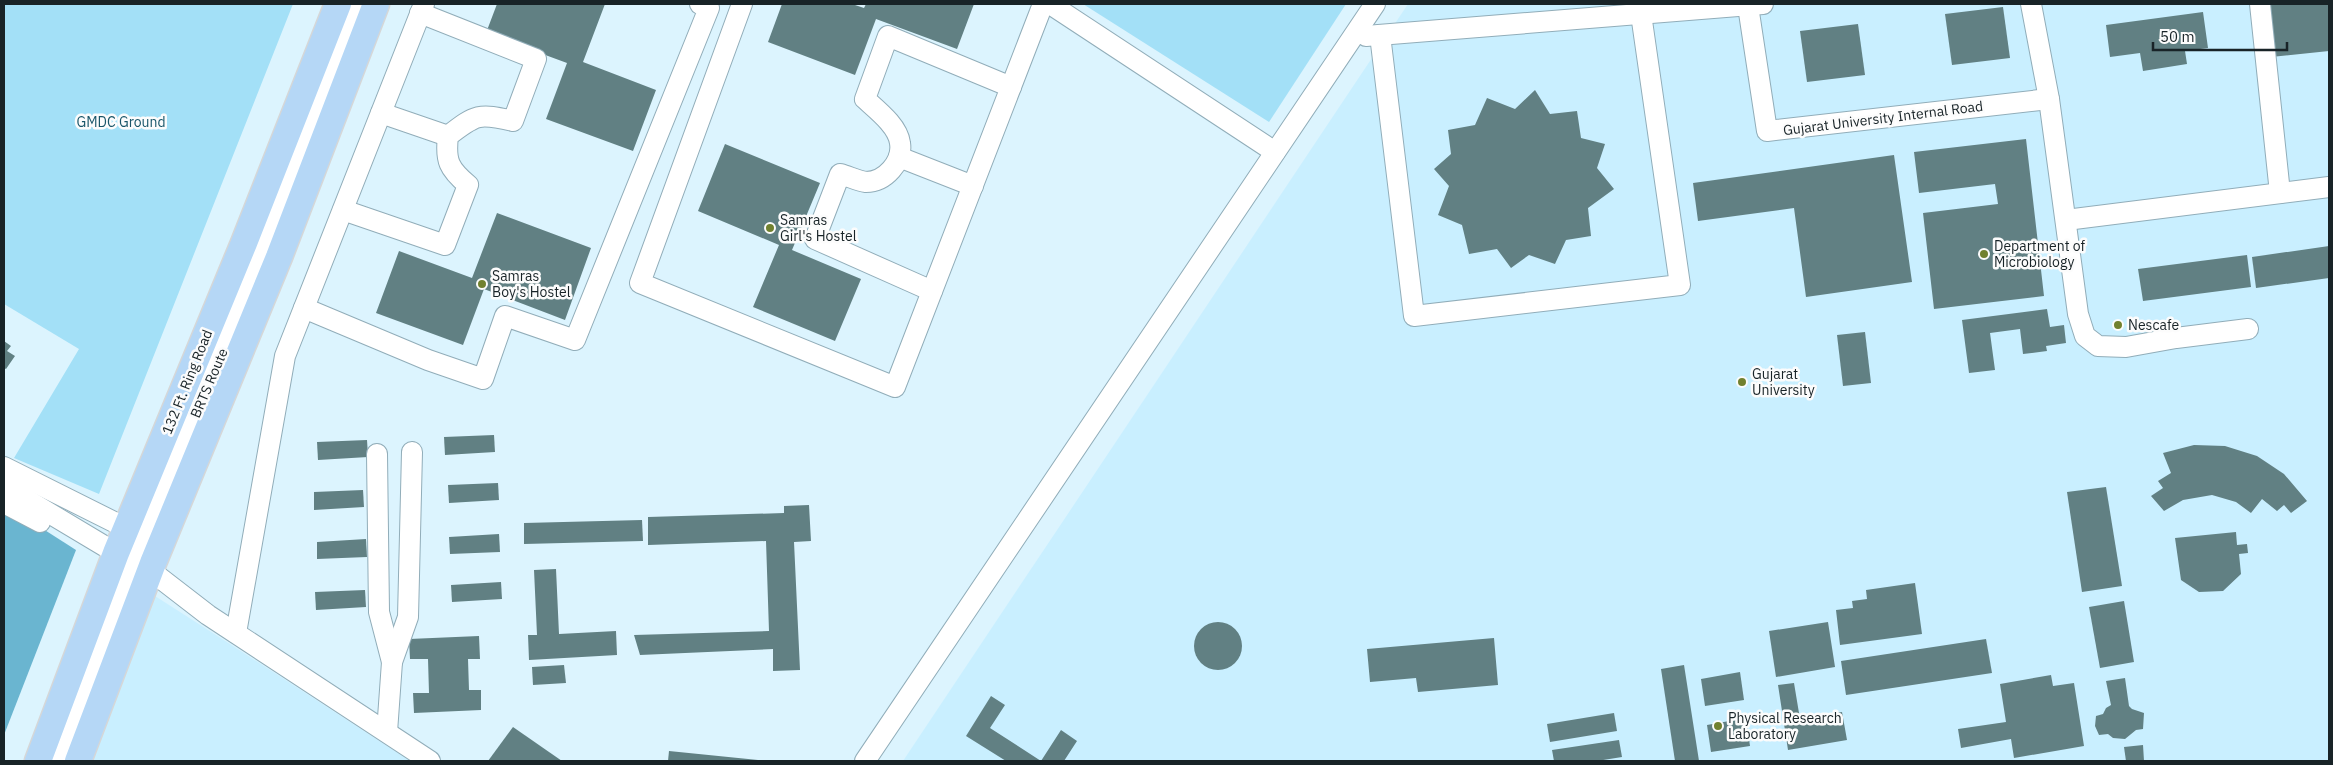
<svg xmlns="http://www.w3.org/2000/svg" width="2333" height="765" viewBox="0 0 2333 765" font-family="'IBM Plex Sans',sans-serif">
<style>
.built{fill:#c9efff}
.green{fill:#a3e0f7}
.forest{fill:#6ab5d0}
.building{fill:#618083}
.lines{fill:none;stroke-linecap:round;stroke-linejoin:round}
.minor-casing{stroke:#91adb9;stroke-width:22}
.major-casing{stroke:#d5d7d8;stroke-width:29}
.minor{stroke:#fff;stroke-width:20}
.major{stroke:#b5d7f6;stroke-width:26}
.poi-dot{fill:#71812f;stroke:#fcfcfc;stroke-width:2}
.labels{text-anchor:middle;dominant-baseline:central;stroke-width:5;stroke-linejoin:round;paint-order:stroke}
.street-label{font-size:14px;fill:#182327;stroke:#fcfcfc}
.park-label{font-size:14px;fill:#185569;stroke:#fcfcfc}
.poi-label{font-size:14px;fill:#182327;stroke:#fcfcfc;text-anchor:start}
</style>
<rect width="100%" height="100%" fill="#dcf4fe"/>
<!-- built -->
<g class="built">
<path d="M1408 4H2329V761H903Z"/>
<path d="M155 596 230 644 410 761H88Z"/>
</g>
<!-- green -->
<g class="green">
<path d="M4 4H293L99 494 14 458 79 349 4 304Z"/>
<path d="M1083 4H1346L1269 122Z"/>
</g>
<!-- forest -->
<path class="forest" d="M4 504 76 550 4 735Z"/>
<!-- building -->
<g class="building">
<path d="M497 4H605L583 62 656 90 633 151 546 119 567 63 486 33Z"/>
<path d="M782 4H852L864 8 866 4H974L957 49 876 19 855 75 768 42Z"/>
<path d="M2266 4H2329V51L2271 57Z"/>
<path d="M2003 7 2010 58 1952 65 1945 14Z"/>
<path d="M2203 12 2208 48 2185 51 2187 64 2143 71 2140 53 2110 57 2106 25Z"/>
<path d="M1858 24 1865 75 1807 82 1800 31Z"/>
<path d="M1535 90 1550 114 1577 111 1581 138 1605 144 1597 168 1614 189 1588 208 1591 236 1566 240 1555 264 1529 255 1511 268 1497 249 1469 254 1462 225 1438 215 1449 186 1434 169 1451 154 1448 130 1475 125 1487 98 1515 109Z"/>
<path d="M2026 139 2044 296 1934 309 1923 213 1998 204 1995 184 1919 193 1914 152Z"/>
<path d="M725 144 820 183 792 250 861 279 835 341 753 307 779 245 698 211Z"/>
<path d="M1894 155 1912 282 1806 297 1794 208 1698 221 1693 183Z"/>
<path d="M497 213 591 248 565 320 484 289 463 345 376 313 399 251 472 278Z"/>
<path d="M2329 246V278L2256 288 2252 257Z"/>
<path d="M2247 255 2251 287 2143 301 2138 269Z"/>
<path d="M2047 309 2050 327 2064 325 2066 343 2046 346 2047 351 2023 354 2020 329 1990 333 1995 370 1969 373 1962 320Z"/>
<path d="M1865 332 1871 383 1843 386 1837 335Z"/>
<path d="M4 341 11 346 7 351 15 356 6 369 4 368Z"/>
<path d="M494 435 495 452 445 455 444 437Z"/>
<path d="M367 440 368 457 318 460 317 442Z"/>
<path d="M2194 445 2225 446 2257 456 2284 474 2307 501 2291 513 2284 505 2277 511 2262 499 2251 513 2236 502 2212 495 2183 500 2164 511 2151 496 2163 488 2158 481 2171 473 2163 453Z"/>
<path d="M498 483 499 500 449 503 448 485Z"/>
<path d="M2106 487 2122 586 2082 592 2067 492Z"/>
<path d="M363 490 364 507 314 510V492Z"/>
<path d="M809 505 811 541 794 542 800 670 773 671V649L640 655 634 635 769 631 766 541 648 545V517L784 513V506Z"/>
<path d="M642 520 643 541 524 544V523Z"/>
<path d="M2236 532 2237 545 2247 544 2248 553 2239 554 2241 574 2223 591 2199 592 2181 580 2175 538Z"/>
<path d="M499 534 500 552 450 554 449 537Z"/>
<path d="M366 539 367 557 317 559V542Z"/>
<path d="M556 569 559 634 616 631 617 655 529 660 528 635H537L534 570Z"/>
<path d="M501 582 502 599 452 602 451 585Z"/>
<path d="M1915 583 1922 634 1840 645 1836 610 1853 608 1852 601 1867 599 1866 590Z"/>
<path d="M365 590 366 607 316 610 315 592Z"/>
<path d="M2124 601 2134 662 2100 668 2089 607Z"/>
<circle cx="1218" cy="646" r="24"/>
<path d="M1828 622 1835 667 1776 677 1769 631Z"/>
<path d="M479 636 480 659H468L469 690H481V710L414 713 413 693H429L428 659H410L409 639Z"/>
<path d="M1494 638 1498 685 1418 692 1416 678 1370 682 1367 649Z"/>
<path d="M1986 639 1992 673 1846 695 1841 661Z"/>
<path d="M564 665 566 683 533 685 532 667Z"/>
<path d="M1684 665 1699 761H1675L1661 669Z"/>
<path d="M1740 672 1744 700 1705 706 1701 679Z"/>
<path d="M2051 675 2053 686 2074 683 2084 746 2014 758 2011 739 1961 748 1958 729 2006 722 2000 684Z"/>
<path d="M2125 678 2129 706 2132 709 2144 713 2143 729 2136 730 2125 739 2113 738 2108 734 2099 735 2095 726 2096 716 2103 714 2106 708 2111 705 2106 681Z"/>
<path d="M1794 683 1800 719 1842 712 1847 740 1788 750 1778 685Z"/>
<path d="M991 696 1005 705 990 728 1041 761 1061 730 1077 741 1064 761H1006L966 736Z"/>
<path d="M1614 713 1617 731 1550 742 1547 724Z"/>
<path d="M1746 718 1750 746 1711 752 1707 725Z"/>
<path d="M513 727 562 761H488Z"/>
<path d="M1619 740 1622 757 1597 761H1554L1552 750Z"/>
<path d="M2143 745 2144 761H2126L2124 747Z"/>
<path d="M669 751 758 760V761H668Z"/>
</g>
<g class="lines">
<!-- minor casing -->
<g class="minor-casing">
<g id="minor">
<path d="M742 4 640 283 895 387 1043 4"/>
<path d="M1050 4 1275 152"/>
<path d="M2031 4 2049 99 2078 314 2085 336 2098 346 2126 347 2176 338 2248 329"/>
<path d="M2260 4 2280 193"/>
<path d="M1748 6 1767 131 2049 99"/>
<path d="M1380 35 1414 316 1680 285 1641 14"/>
<path d="M1366 36 1763 4"/>
<path d="M381 113 448 136"/>
<path d="M899 157 973 186"/>
<path d="M343 210 445 245 468 185C449 169 445 161 448 136 476 114 479 113 513 121L536 59 420 13"/>
<path d="M2066 220 2329 187"/>
<path d="M932 291 815 239 840 174C848 176 858 181 866 182 885 182 903 162 900 143 898 126 877 110 865 99L888 36 1011 87"/>
<path d="M304 308 428 360 483 379 505 316 575 340 709 8 700 4"/>
<path d="M377 454 379 612 392 662"/>
<path d="M4 467 126 528"/>
<path d="M4 486 116 553"/>
<path d="M4 503 40 522"/>
<path d="M151 571 208 615 430 761"/>
<path d="M236 633 285 356 424 4"/>
<path d="M387 732 392 662 408 617 412 452"/>
<path d="M59 761 156 510 238 314 359 4"/>
<path d="M865 761 1375 4"/>
</g>
</g>
<!-- major casing -->
<g class="major-casing">
<g id="major">
<path d="M38 761 116 553 244 243 338 4"/>
<path d="M78 761 153 563 279 257 376 4"/>
</g>
</g>
<!-- minor -->
<use href="#minor" class="minor"/>
<!-- major -->
<use href="#major" class="major"/>
</g>
<!-- markers -->
<g class="poi-dot">
<circle cx="770" cy="228" r="5"/>
<circle cx="1984" cy="254" r="5"/>
<circle cx="482" cy="284" r="5"/>
<circle cx="2118" cy="325" r="5"/>
<circle cx="1742" cy="382" r="5"/>
<circle cx="1718" cy="726" r="5"/>
</g>
<g class="labels">
<!-- street labels -->
<g class="street-label">
<text transform="translate(1883 118) rotate(-7)">Gujarat University Internal Road</text>
<text transform="translate(187 382) rotate(-68)">132 Ft. Ring Road</text>
<text transform="translate(209 383) rotate(-67)">BRTS Route</text>
</g>
<!-- park labels -->
<g class="park-label">
<text x="121" y="122">GMDC Ground</text>
</g>
<!-- poi labels -->
<g class="poi-label">
<text x="780" y="220">Samras<tspan x="780" dy="16">Girl's Hostel</tspan></text>
<text x="1994" y="246">Department of<tspan x="1994" dy="16">Microbiology</tspan></text>
<text x="492" y="276">Samras<tspan x="492" dy="16">Boy's Hostel</tspan></text>
<text x="2128" y="325">Nescafe</text>
<text x="1752" y="374">Gujarat<tspan x="1752" dy="16">University</tspan></text>
<text x="1728" y="718">Physical Research<tspan x="1728" dy="16">Laboratory</tspan></text>
</g>
</g>
<!-- border -->
<rect width="2333" height="765" fill="none" stroke="#182327" stroke-width="10"/>
<!-- scale -->
<path d="M2153 42v8h134v-8" fill="none" stroke="#182327" stroke-width="2.5"/>
<text x="2160" y="42" font-size="15" fill="#182327" stroke="#fcfcfc" stroke-width="4" paint-order="stroke">50 m</text>
</svg>
